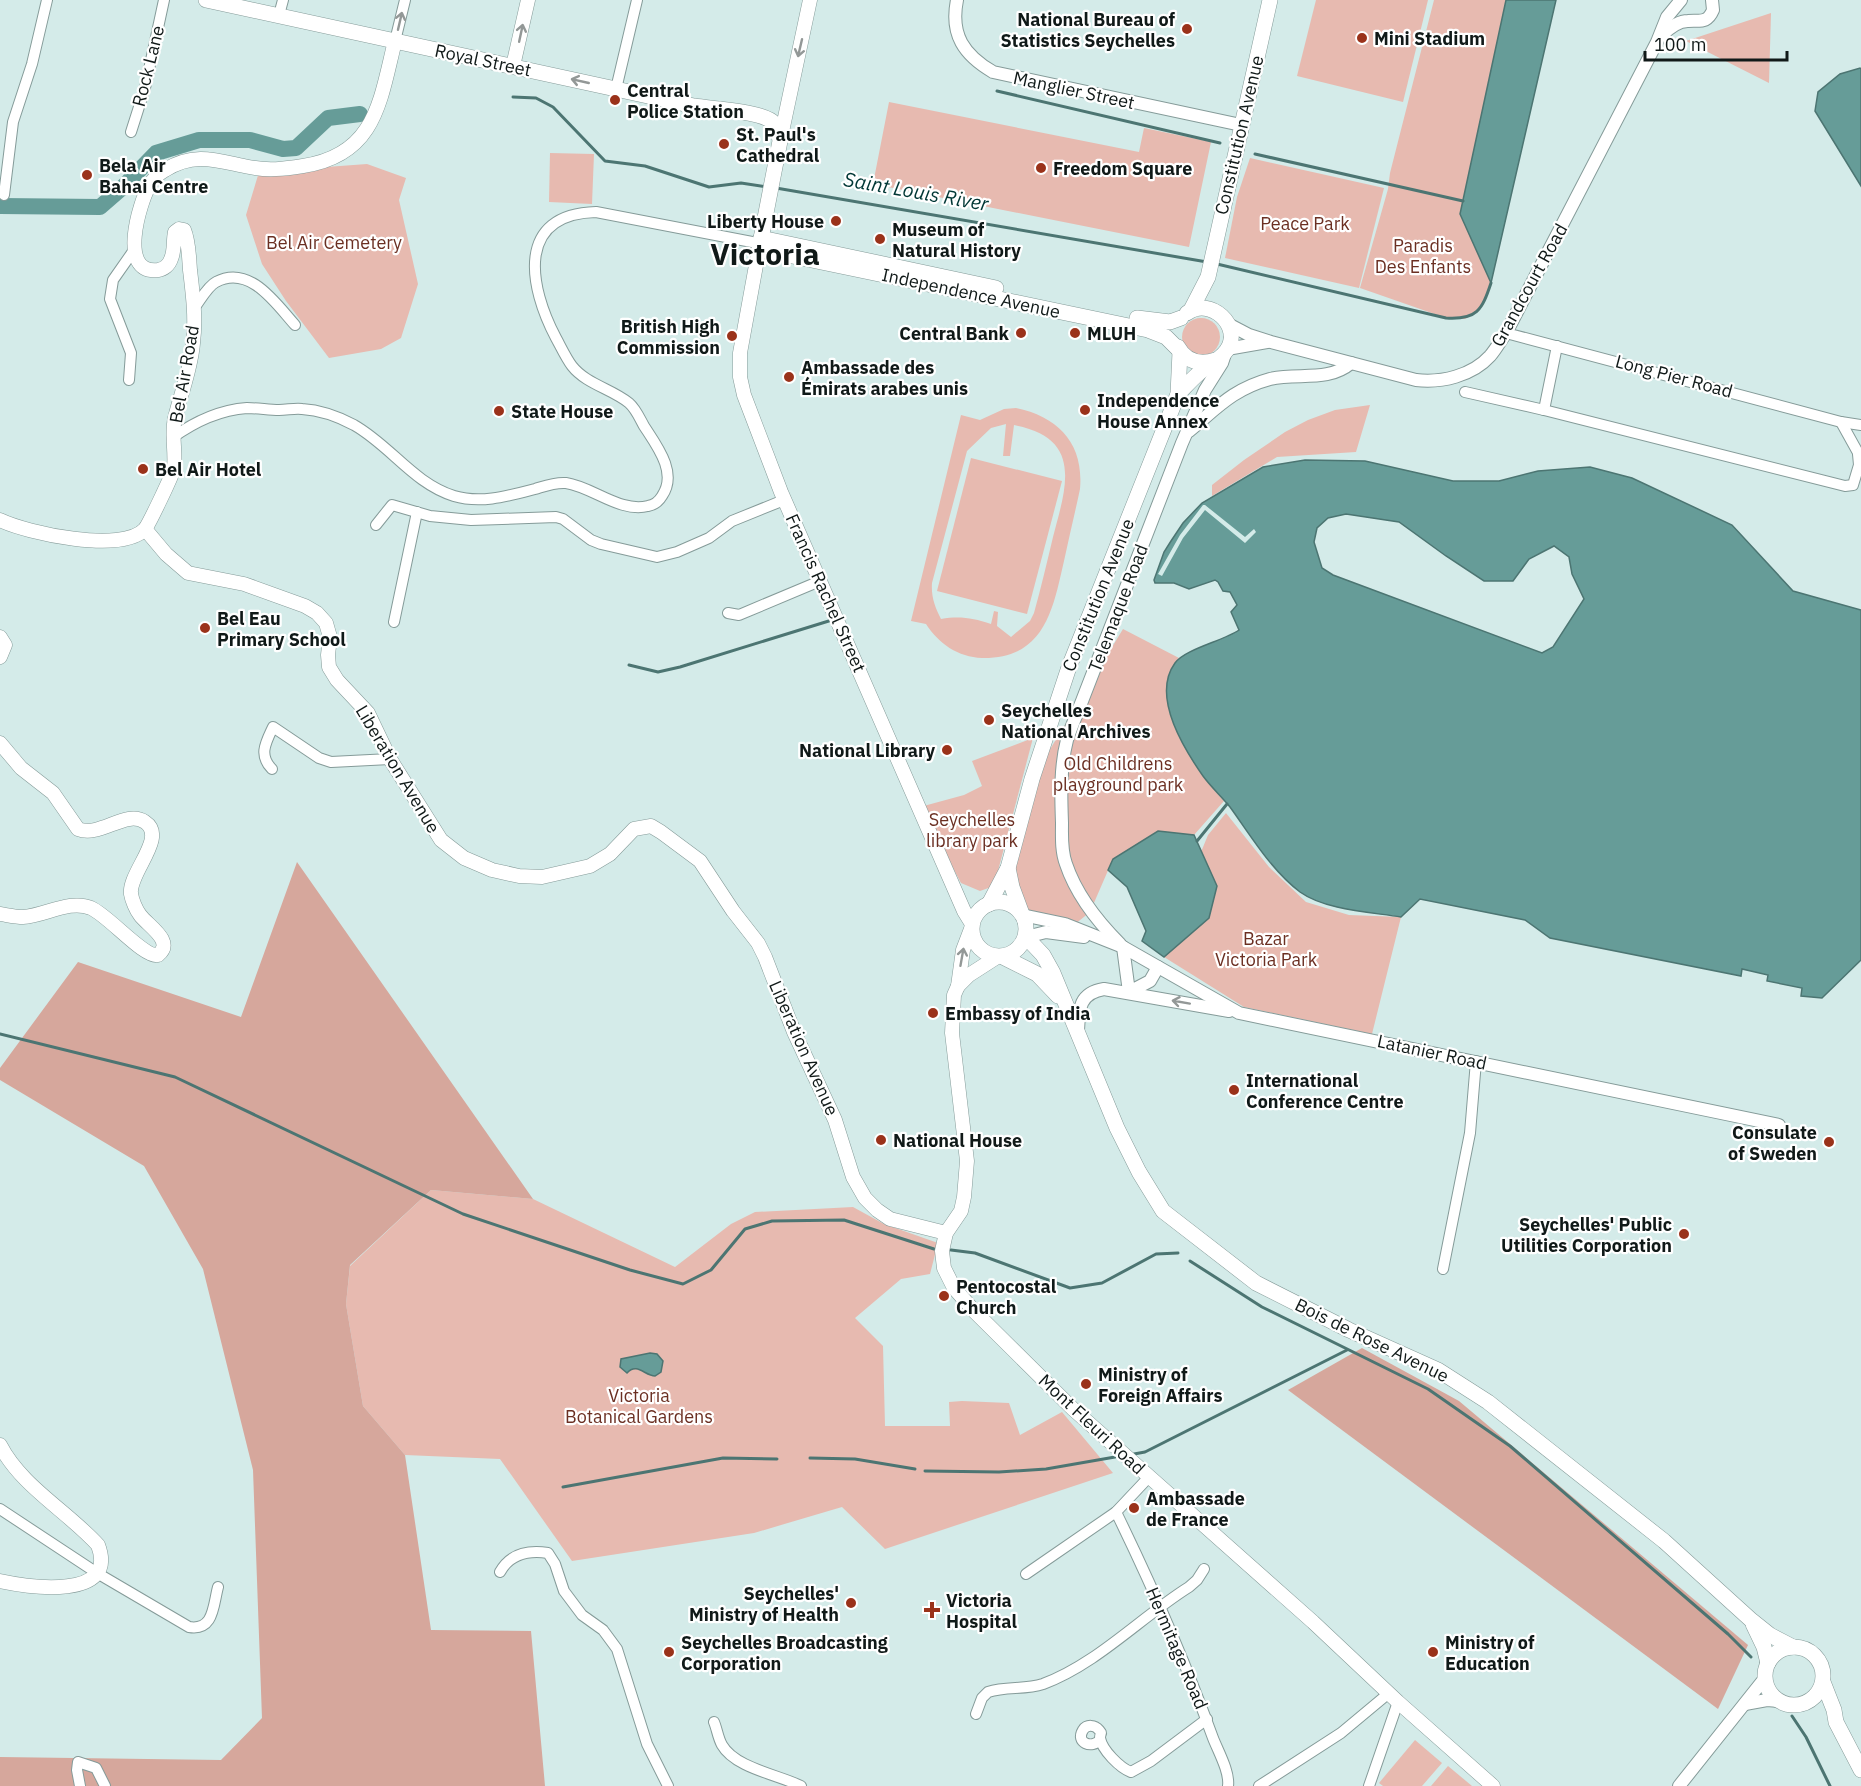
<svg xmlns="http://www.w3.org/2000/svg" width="1861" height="1786" viewBox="0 0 1861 1786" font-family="'IBM Plex Sans',sans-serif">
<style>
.green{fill:#e7bab0;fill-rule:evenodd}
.forest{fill:#d6a79c}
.water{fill:#669c98;stroke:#4c7572;stroke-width:1.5;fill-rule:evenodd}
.pier{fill:#d4ebe9}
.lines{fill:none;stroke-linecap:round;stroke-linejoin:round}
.stream{stroke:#4c7572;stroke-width:3}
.river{stroke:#669c98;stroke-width:16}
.minor-casing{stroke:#859b99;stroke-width:12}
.tertiary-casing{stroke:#859b99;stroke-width:14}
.secondary-casing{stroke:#859b99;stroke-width:15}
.primary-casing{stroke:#859b99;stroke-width:16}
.minor{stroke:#fff;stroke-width:10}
.tertiary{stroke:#fff;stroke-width:12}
.secondary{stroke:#fff;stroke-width:14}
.primary{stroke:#fff;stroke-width:15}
.oneway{stroke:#939897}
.poi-dot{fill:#9a321a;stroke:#fff;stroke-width:2}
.labels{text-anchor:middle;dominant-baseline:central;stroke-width:4.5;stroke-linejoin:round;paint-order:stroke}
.poi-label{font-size:18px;font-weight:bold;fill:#101918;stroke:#fff;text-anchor:start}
.street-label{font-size:18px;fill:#101918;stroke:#fff}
.park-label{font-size:18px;fill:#6b2f22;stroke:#fff}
.water-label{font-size:20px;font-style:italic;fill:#003735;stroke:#fff}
.town-label{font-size:30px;font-weight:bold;fill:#101918;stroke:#fff}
</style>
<rect width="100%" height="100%" fill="#d4ebe9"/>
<!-- green -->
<g class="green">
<path d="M1316 0H1428L1403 102 1297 76Z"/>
<path d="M1434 0H1506L1460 214 1491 283 1483 306 1465 319 1446 318 1360 288 1388 189 1390 173Z"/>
<path d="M1771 13 1769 83 1686 41Z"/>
<path d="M889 102 1139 152 1144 128 1211 142 1189 247 873 184Z"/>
<path d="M550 153 594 154 592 204 549 202Z"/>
<path d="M1250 158 1384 188 1359 288 1225 258 1237 197Z"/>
<path d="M367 164 406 178 399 200 418 284 401 338 381 349 329 358 286 301 262 264 246 215 259 172Z"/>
<circle cx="1201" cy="337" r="19"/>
<path d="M1370 405 1356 452 1277 457 1212 496V485L1244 460 1285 432 1308 420 1335 410Z"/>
<path d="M1016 408C1059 417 1084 444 1080 489 1075 513 1069 537 1064 561 1053 609 1045 659 982 658 958 657 939 644 926 624L911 621 961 415 980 420 1004 409ZM1006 424 1003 456H1010L1014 425C1084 438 1066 487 1053 537 1047 562 1041 588 1034 613L1030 621 1011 637 997 626 998 612 994 611 991 624C973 618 960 616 941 619 935 607 931 597 932 583L967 451 991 428Z"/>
<path d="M971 458 1062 481 1027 614 937 591Z"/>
<path d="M1123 629 1179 658C1143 699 1196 770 1224 801L1194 835 1158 831 1113 859 1090 912 1074 925 1022 915 1008 868 1032 779Z"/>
<path d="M1033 738 994 886 980 891 961 883 920 807 964 795 982 786 972 761Z"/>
<path d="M1226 813 1269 867 1306 902 1349 915 1401 917 1372 1034 1244 1007 1164 957 1209 918 1217 886 1201 852 1208 835Z"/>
<path d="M431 1190 533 1199 675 1267 731 1224 755 1212 853 1207 884 1224 938 1243 930 1274 901 1279 855 1318 883 1346 885 1426H950L949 1402 962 1401 1009 1403 1020 1435 1062 1412 1113 1473 885 1549 842 1507 754 1533 572 1561 500 1459 405 1455 363 1406 346 1304 350 1266Z"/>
<path d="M1415 1740 1442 1763 1422 1786H1383L1379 1783Z"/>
<path d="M1448 1766 1472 1786H1431Z"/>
</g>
<!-- forest -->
<g class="forest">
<path d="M297 862 533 1199 431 1190 350 1265 346 1304 363 1406 405 1455 431 1630 531 1631 545 1786H0V1757L221 1760 262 1718 253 1470 203 1269 144 1166 0 1080V1068L78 962 241 1017Z"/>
<path d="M1362 1348 1459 1401 1748 1645 1718 1709 1288 1390Z"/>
</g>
<!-- water -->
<g class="water">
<path d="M1506 0H1556L1491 283 1460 214Z"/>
<path d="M1860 68 1861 69V186L1815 111 1818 92 1840 74Z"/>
<path d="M1305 460 1365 461 1453 481H1499L1538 471 1590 467 1632 478 1732 525 1793 591 1861 610V960L1822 998 1801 996 1802 988 1767 981 1768 975 1742 969 1741 976 1550 938 1525 920 1420 899 1401 917C1370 912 1325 910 1300 892 1271 870 1251 836 1230 807 1222 797 1211 787 1203 776 1184 749 1151 696 1175 663 1185 649 1223 641 1239 630L1231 612 1237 605 1230 592 1223 591 1218 582 1215 580 1189 589 1174 583H1155L1154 580 1164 552 1171 541 1183 523 1202 503 1263 467ZM1346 514 1399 522 1446 556 1484 581H1513L1529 559 1554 546 1569 557 1572 574 1584 599 1553 647 1542 653 1333 575 1322 568 1314 542 1317 528 1328 518Z"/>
<path d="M1158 831 1194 835 1217 886 1209 918 1164 957 1142 941 1146 931 1127 887 1108 870 1113 859Z"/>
<path d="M650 1353 657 1354 663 1361 661 1372 655 1376C645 1376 637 1362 627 1373L620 1367 621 1359Z"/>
</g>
<!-- pier -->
<path class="pier" d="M1203 505H1205L1245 537 1254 529 1256 532 1245 543 1205 510 1183 538 1162 576 1158 574 1180 535Z"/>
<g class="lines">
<!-- stream -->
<g class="stream">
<path d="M997 91 1220 143"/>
<path d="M513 97 536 98 553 107 605 161 645 166 709 187 741 183 767 187"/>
<path d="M1255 154 1463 201"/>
<path d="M776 188 1207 262"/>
<path d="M1217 264 1446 318C1477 320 1482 310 1491 283"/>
<path d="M629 665 658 672 680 667 832 620"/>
<path d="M1197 841 1227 804"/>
<path d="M0 1034 175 1077 463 1214 630 1270 683 1284 711 1270 745 1229 772 1221 844 1220 934 1249"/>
<path d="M951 1250 975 1253 1070 1288 1102 1283 1156 1254 1178 1253"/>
<path d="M1190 1261 1262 1307 1428 1389 1510 1446 1728 1634 1751 1657"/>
<path d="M1134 1454 1145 1452 1347 1350"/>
<path d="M810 1458 855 1459 915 1469"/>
<path d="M925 1471 999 1472 1046 1469 1115 1457"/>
<path d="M563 1487 723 1458 777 1459"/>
<path d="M1792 1716 1806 1737 1830 1786"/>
</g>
<!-- river -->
<path class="river" d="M0 206 100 207 123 187 156 153 199 140H250L283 149 296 148 328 118 360 114"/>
<!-- minor casing -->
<g class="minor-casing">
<g id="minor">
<path d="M279 15 283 0"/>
<path d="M395 41 405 0"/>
<path d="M616 89 637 0"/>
<path d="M131 132 145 88 164 0"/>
<path d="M4 195 13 122 32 64 47 0"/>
<path d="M195 307C201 299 208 286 216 282 250 264 276 304 295 325"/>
<path d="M1506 333 1841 422 1861 425"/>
<path d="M1557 346 1544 410 1845 486 1853 485 1859 465 1858 454"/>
<path d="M129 380 131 353 110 299 113 280 134 250"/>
<path d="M1465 392 1544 410"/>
<path d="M1841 422 1861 458"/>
<path d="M172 438C194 422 220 410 247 408 258 408 269 410 279 410 287 410 295 408 302 409 319 410 339 417 354 425 391 446 413 483 454 496 481 504 508 496 535 489 545 486 555 482 566 483 593 487 620 513 648 506 654 505 659 501 662 496 678 473 657 446 644 426 640 419 636 409 629 403 612 389 586 384 572 366 566 358 561 347 556 338 529 287 515 214 596 212L752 242"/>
<path d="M376 525 392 505 430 516 471 520 556 517 563 519 591 540 601 544 657 557 677 552 709 538 732 521 784 500"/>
<path d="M728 613 739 615 820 581"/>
<path d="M394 622 417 512"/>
<path d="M272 769C258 755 266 742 273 727L319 758 331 762 390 759"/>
<path d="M1443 1269 1470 1133 1476 1061"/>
<path d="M0 1509 97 1573 189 1627C214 1631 213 1606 218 1587"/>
<path d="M1116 1512C1152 1586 1185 1661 1213 1738 1218 1751 1230 1772 1228 1786"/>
<path d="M500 1572C510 1554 528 1550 548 1553L555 1564 564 1591 582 1615 603 1630 617 1649 647 1744 668 1786"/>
<path d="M1026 1574 1116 1512 1149 1477"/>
<path d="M976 1714 982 1698 988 1692C1006 1686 1025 1690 1043 1684 1097 1664 1141 1617 1189 1587L1197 1580 1204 1569"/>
<path d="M714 1722C717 1729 718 1738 722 1745 735 1768 779 1775 801 1786"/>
<path d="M1100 1740C1092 1749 1075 1743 1083 1730 1087 1724 1095 1725 1099 1730 1103 1735 1100 1732 1100 1738 1102 1750 1120 1768 1131 1772L1151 1761 1207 1719"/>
<path d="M80 1786 77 1770 78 1762 96 1768 105 1786"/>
<path d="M1259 1786 1341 1733 1389 1693"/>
<path d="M1369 1786 1398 1702"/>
</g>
</g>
<!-- tertiary casing -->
<g class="tertiary-casing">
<g id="tertiary">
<path d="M957 0C950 35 964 55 993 72L1241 125"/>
<path d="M1661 36C1668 29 1678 21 1688 21 1700 20 1707 24 1713 10L1712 0"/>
<path d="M1228 324 1249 335 1271 342 1416 380C1441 383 1472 376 1490 356 1496 349 1501 340 1506 333L1657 42 1667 17 1681 0"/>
<path d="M1227 349 1267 342"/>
<path d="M1189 431C1217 408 1233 389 1270 379 1298 372 1327 383 1351 363"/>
<path d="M1022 915 1065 924 1123 947 1239 1013 1779 1125"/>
<path d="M1026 937 1046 932 1084 937"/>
<path d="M1120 944C1097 921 1076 894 1066 864 1061 851 1062 836 1062 823 1061 795 1060 767 1067 740 1071 727 1077 714 1082 701L1182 443 1205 390 1222 363 1225 354"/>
<path d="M1123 947 1129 992 1150 981 1158 967"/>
<path d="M1078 1031C1079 1009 1079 993 1104 989L1229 1011"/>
<path d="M1745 1704 1767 1700 1779 1701"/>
<path d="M1679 1786 1765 1678"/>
</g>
</g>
<!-- secondary casing -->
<g class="secondary-casing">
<g id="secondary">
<path d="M513 66 528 0"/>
<path d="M780 141 810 0"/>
<path d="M759 249 740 353V377L744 395 781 492 964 911 972 924"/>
<path d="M0 520C27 533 122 554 145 529 149 524 173 474 174 468 176 451 171 435 175 418 181 393 191 369 193 343 196 318 193 295 190 270 189 258 189 242 184 230L179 229 175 232C173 241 175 250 171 259 169 265 164 269 158 270 117 275 140 202 149 186 153 179 158 174 165 170 195 151 218 161 249 167 268 171 284 169 303 166 376 155 380 101 395 41"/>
<path d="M145 529 166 554 188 573 244 584 305 606 317 613 326 623 330 637 328 655 329 667 337 680 368 713 390 759 441 840 464 858 492 870 519 876 542 877 590 866 610 854 634 829 651 826 661 832 700 861 733 911 758 943 765 957 794 1032 835 1120 853 1177 865 1198 877 1210 890 1219 946 1233"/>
<path d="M0 637 5 645 0 657"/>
<path d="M0 743 21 768 53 793 78 829C100 838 126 809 145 822 168 837 128 873 131 894 132 900 136 910 140 915 148 926 175 941 158 955 144 958 109 916 91 908 69 899 45 916 23 917 16 917 7 915 0 914"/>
<path d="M971 929 963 950 958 986 954 995 952 1033 967 1161 964 1197 961 1211 946 1233 942 1251 944 1268 954 1288 975 1312 1073 1409 1313 1622 1398 1702 1493 1786"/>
<path d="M958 986 969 975 997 957"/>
<path d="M0 1445C21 1486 67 1511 98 1545 119 1601 28 1587 0 1581"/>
</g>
</g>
<!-- primary casing -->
<g class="primary-casing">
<g id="primary">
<path d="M206 0 694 106C712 109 763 111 774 123 778 128 779 135 780 141L759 249 1148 330 1166 337 1178 349"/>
<path d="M761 238 996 288"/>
<path d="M1191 310 1208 277 1270 0"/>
<path d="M1137 318 1170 322 1181 318"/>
<path d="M1178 347C1186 362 1200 365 1216 360"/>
<path d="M1178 394C1185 387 1191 380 1198 374 1207 366 1220 360 1227 350 1243 326 1210 296 1187 313"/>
<path d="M1008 868 1012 887 1022 914"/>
<circle cx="999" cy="929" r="27"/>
<path d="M989 904 1008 868 1032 779 1069 667 1178 394 1180 352"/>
<path d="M1026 937 1043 955 1053 973 1117 1128 1139 1172 1163 1211 1256 1283 1349 1330 1438 1370 1488 1402 1664 1541 1750 1619 1770 1635 1793 1647"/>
<path d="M1003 957 1037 974 1058 996"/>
<path d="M1753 1624 1764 1647 1768 1663"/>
<circle cx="1794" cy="1676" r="29"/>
<path d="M1823 1682 1834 1710 1836 1722 1861 1770"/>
</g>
</g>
<!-- minor -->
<use href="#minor" class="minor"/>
<!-- tertiary -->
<use href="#tertiary" class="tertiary"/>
<!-- secondary -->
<use href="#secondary" class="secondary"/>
<!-- primary -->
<use href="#primary" class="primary"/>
</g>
<!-- one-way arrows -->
<defs><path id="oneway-shaft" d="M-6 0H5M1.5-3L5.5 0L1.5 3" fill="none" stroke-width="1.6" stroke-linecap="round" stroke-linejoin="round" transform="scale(1.5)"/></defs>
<g class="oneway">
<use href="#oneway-shaft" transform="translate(400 21) rotate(-77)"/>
<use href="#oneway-shaft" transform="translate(521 33) rotate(-78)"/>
<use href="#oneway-shaft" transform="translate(800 48) rotate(103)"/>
<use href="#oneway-shaft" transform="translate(580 81) rotate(-167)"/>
<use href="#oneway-shaft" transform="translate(962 957) rotate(-80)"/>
<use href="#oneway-shaft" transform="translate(1181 1002) rotate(-170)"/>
</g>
<!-- markers -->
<g class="poi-dot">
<circle cx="1187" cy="29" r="6"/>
<circle cx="1362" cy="38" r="6"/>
<circle cx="615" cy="100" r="6"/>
<circle cx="724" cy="144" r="6"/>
<circle cx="1041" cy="168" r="6"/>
<circle cx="87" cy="175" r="6"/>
<circle cx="836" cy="221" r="6"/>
<circle cx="880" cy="239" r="6"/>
<circle cx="1021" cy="333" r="6"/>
<circle cx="1075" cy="333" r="6"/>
<circle cx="732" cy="336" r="6"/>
<circle cx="789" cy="377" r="6"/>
<circle cx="1085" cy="410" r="6"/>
<circle cx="499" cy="411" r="6"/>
<circle cx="143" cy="469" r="6"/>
<circle cx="205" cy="628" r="6"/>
<circle cx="989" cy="720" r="6"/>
<circle cx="947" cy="750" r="6"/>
<circle cx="933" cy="1013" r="6"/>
<circle cx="1234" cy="1090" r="6"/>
<circle cx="881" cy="1140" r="6"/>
<circle cx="1829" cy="1142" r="6"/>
<circle cx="1684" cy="1234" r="6"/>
<circle cx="944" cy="1296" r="6"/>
<circle cx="1086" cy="1384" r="6"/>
<circle cx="1134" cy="1508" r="6"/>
<circle cx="851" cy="1603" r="6"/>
<path d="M929 1601h6v6h6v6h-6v6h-6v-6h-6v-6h6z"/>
<circle cx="669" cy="1652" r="6"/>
<circle cx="1433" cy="1652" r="6"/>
</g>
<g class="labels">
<!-- poi labels -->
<g class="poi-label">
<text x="1175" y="19" text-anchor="end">National Bureau of<tspan x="1175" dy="21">Statistics Seychelles</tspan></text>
<text x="1374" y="38">Mini Stadium</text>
<text x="627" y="90">Central<tspan x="627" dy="21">Police Station</tspan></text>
<text x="736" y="134">St. Paul's<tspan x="736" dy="21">Cathedral</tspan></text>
<text x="99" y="165">Bela Air<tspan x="99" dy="21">Bahai Centre</tspan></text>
<text x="1053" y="168">Freedom Square</text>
<text x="824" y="221" text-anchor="end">Liberty House</text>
<text x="892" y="229">Museum of<tspan x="892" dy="21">Natural History</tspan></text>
<text x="720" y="326" text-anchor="end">British High<tspan x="720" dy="21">Commission</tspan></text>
<text x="1009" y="333" text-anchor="end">Central Bank</text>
<text x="1087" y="333">MLUH</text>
<text x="801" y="367">Ambassade des<tspan x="801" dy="21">Émirats arabes unis</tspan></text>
<text x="1097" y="400">Independence<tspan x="1097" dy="21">House Annex</tspan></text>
<text x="511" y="411">State House</text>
<text x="155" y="469">Bel Air Hotel</text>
<text x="217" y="618">Bel Eau<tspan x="217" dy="21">Primary School</tspan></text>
<text x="1001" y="710">Seychelles<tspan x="1001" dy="21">National Archives</tspan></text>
<text x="935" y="750" text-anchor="end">National Library</text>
<text x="945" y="1013">Embassy of India</text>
<text x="1246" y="1080">International<tspan x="1246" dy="21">Conference Centre</tspan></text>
<text x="1817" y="1132" text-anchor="end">Consulate<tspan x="1817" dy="21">of Sweden</tspan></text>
<text x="893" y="1140">National House</text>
<text x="1672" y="1224" text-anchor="end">Seychelles' Public<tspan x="1672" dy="21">Utilities Corporation</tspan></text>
<text x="956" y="1286">Pentocostal<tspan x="956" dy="21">Church</tspan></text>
<text x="1098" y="1374">Ministry of<tspan x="1098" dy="21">Foreign Affairs</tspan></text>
<text x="1146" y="1498">Ambassade<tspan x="1146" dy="21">de France</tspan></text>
<text x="839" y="1593" text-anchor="end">Seychelles'<tspan x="839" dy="21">Ministry of Health</tspan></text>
<text x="946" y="1600">Victoria<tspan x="946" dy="21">Hospital</tspan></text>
<text x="681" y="1642">Seychelles Broadcasting<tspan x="681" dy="21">Corporation</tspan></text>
<text x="1445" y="1642">Ministry of<tspan x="1445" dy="21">Education</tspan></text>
</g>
<!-- street labels -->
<g class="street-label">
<text transform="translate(483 60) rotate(12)">Royal Street</text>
<text transform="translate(148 66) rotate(-76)">Rock Lane</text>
<text transform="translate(1074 90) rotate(12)">Manglier Street</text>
<text transform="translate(1239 135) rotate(-77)">Constitution Avenue</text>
<text transform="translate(1529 285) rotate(-61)">Grandcourt Road</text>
<text transform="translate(971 293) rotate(12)">Independence Avenue</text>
<text transform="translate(184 374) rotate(-80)">Bel Air Road</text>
<text transform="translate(1674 376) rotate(15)">Long Pier Road</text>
<text transform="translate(826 593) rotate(66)">Francis Rachel Street</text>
<text transform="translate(1098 595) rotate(-68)">Constitution Avenue</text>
<text transform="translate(1118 608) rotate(-69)">Telemaque Road</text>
<text transform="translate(398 769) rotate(59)">Liberation Avenue</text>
<text transform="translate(804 1048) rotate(66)">Liberation Avenue</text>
<text transform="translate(1432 1052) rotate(12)">Latanier Road</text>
<text transform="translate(1372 1340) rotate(26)">Bois de Rose Avenue</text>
<text transform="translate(1092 1424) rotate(43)">Mont Fleuri Road</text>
<text transform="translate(1177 1648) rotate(67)">Hermitage Road</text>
</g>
<!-- park labels -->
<g class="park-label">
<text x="1305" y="223">Peace Park</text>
<text x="334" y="242">Bel Air Cemetery</text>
<text x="1423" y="245">Paradis<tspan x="1423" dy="21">Des Enfants</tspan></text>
<text x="1118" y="763">Old Childrens<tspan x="1118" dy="21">playground park</tspan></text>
<text x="972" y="819">Seychelles<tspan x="972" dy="21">library park</tspan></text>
<text x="1266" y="938">Bazar<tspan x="1266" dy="21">Victoria Park</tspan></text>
<text x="639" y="1395">Victoria<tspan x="639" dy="21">Botanical Gardens</tspan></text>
</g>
<!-- water labels -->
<g class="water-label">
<text transform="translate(916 191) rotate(10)">Saint Louis River</text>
</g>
<!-- town labels -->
<g class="town-label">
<text x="765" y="253">Victoria</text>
</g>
</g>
<!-- scale -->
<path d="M1645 51v9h142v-9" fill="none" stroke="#101918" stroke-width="3"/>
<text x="1654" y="51" font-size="18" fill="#101918" stroke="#ffffff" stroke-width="4.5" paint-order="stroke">100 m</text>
</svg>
